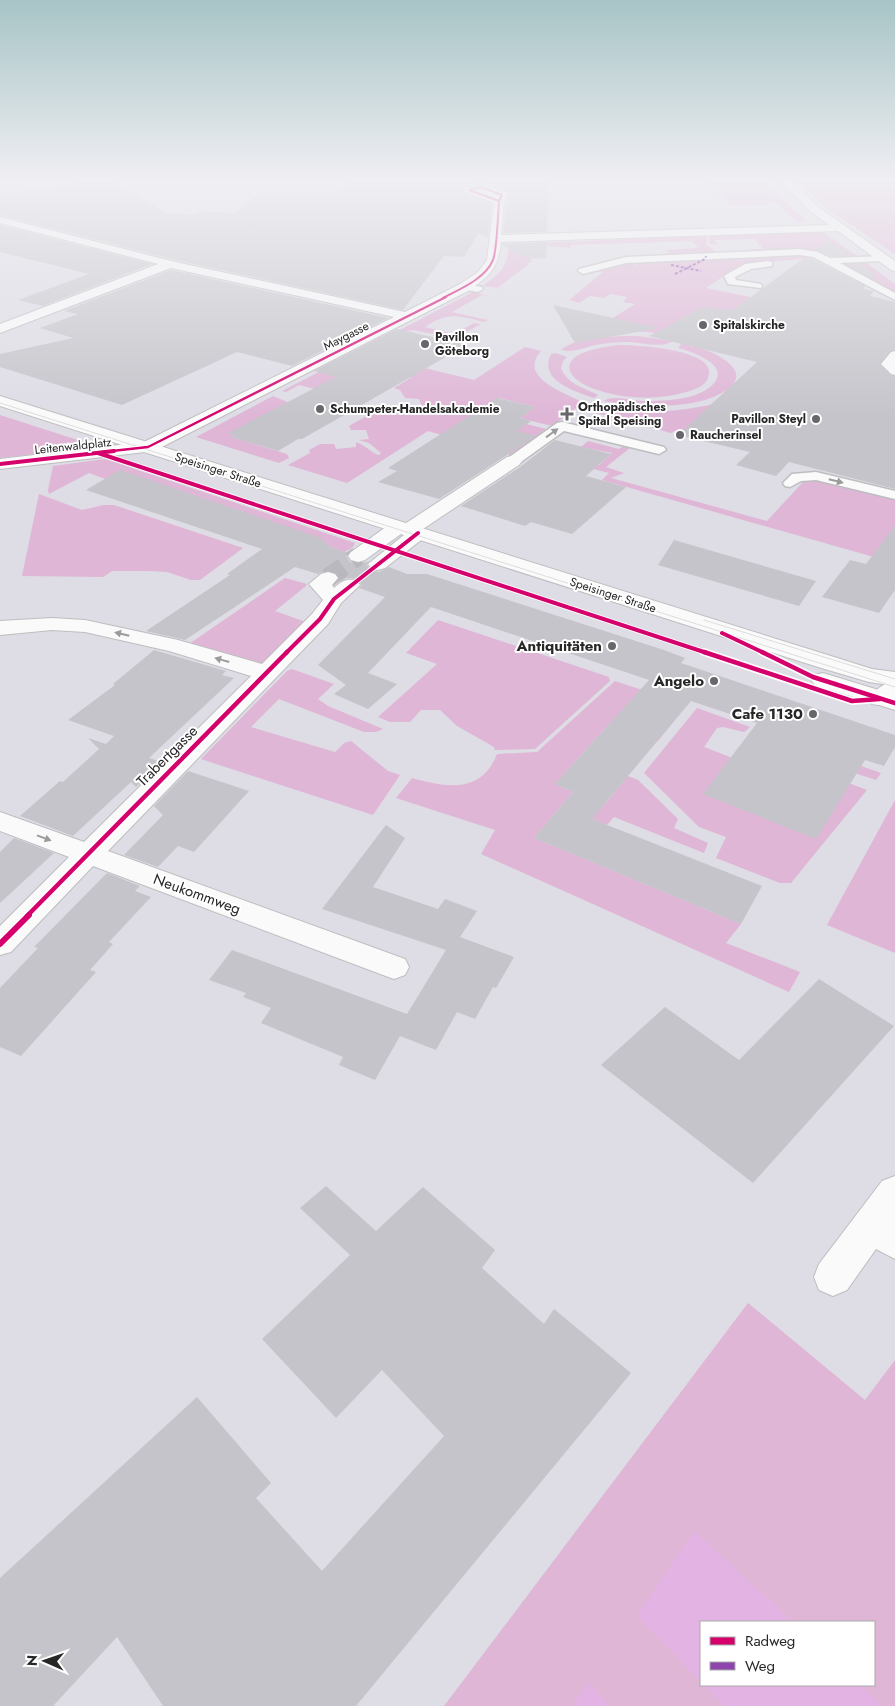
<svg xmlns="http://www.w3.org/2000/svg" width="895" height="1706" viewBox="0 0 895 1706" font-family="Jost,sans-serif">
<style>
.green{fill:#dfb6d6;fill-rule:evenodd}
.pitch{fill:#e2b3e3}
.building{fill:#c5c4ca}
.lines{fill:none;stroke-linecap:round;stroke-linejoin:round}
.minor-tunnel{stroke:#b9b8bf;stroke-width:19;stroke-dasharray:19 10;stroke-linecap:butt}
.service-casing{stroke:#bdbebf;stroke-width:3}
.minor-casing{stroke:#bdbebf;stroke-width:2}
.secondary-casing{stroke:#bdbebf;stroke-width:2}
.service{fill:#fafafb;fill-rule:evenodd}
.minor{fill:#fafafb;fill-rule:evenodd}
.secondary{fill:#fafafb;fill-rule:evenodd}
.tram{stroke:#dcdddc;stroke-width:1}
.quiet{stroke:#8e44ad;stroke-width:2;stroke-dasharray:3 2;stroke-linecap:butt}
.cycleway-far4-casing{stroke:#fff;stroke-width:3}
.cycleway-far3-casing{stroke:#fff;stroke-width:4.5}
.cycleway-far2-casing{stroke:#fff;stroke-width:6}
.cycleway-far1-casing{stroke:#fff;stroke-width:8}
.cycleway-casing{stroke:#fff;stroke-width:9}
.cycleway-far4{stroke:#d6006c;stroke-width:2}
.cycleway-far3{stroke:#d6006c;stroke-width:2.5}
.cycleway-far2{stroke:#d6006c;stroke-width:4}
.cycleway-far1{stroke:#d6006c;stroke-width:4.5}
.cycleway{stroke:#d6006c;stroke-width:6}
.oneway{fill:#9b9b9c}
.poi-dot{fill:#67666a;stroke:#fff;stroke-width:2}
.labels{text-anchor:middle;dominant-baseline:central;stroke-width:4;stroke-linejoin:round;paint-order:stroke}
.far-poi-label{font-size:12px;font-weight:bold;fill:#272727;stroke:#fff;text-anchor:start}
.far-street-label{font-size:12px;fill:#272727;stroke:#fff}
.poi-label{font-size:15px;font-weight:bold;fill:#272727;stroke:#fff;text-anchor:end}
.street-label{font-size:15px;fill:#272727;stroke:#fff}
</style>
<rect width="100%" height="100%" fill="#dedce5"/>
<!-- green -->
<g class="green">
<path d="M795 179H895V254L830 211Z"/>
<path d="M818 232 824 233 857 256 835 257 805 249 748 252 752 251 751 249H763L754 239 715 240 718 245 709 244 710 236Z"/>
<path d="M706 236 707 245 719 254 658 256 656 254H669L666 250 698 248 692 241 571 245 570 248 547 246 525 250 532 262 527 263 528 265 497 288 510 289 483 286C498 275 510 265 508 245L510 244Z"/>
<path d="M798 254 810 256 812 258 746 264 736 268 706 288 809 309 796 320 708 308 700 309 656 333 637 331 589 333 635 304 623 302 627 297 610 294 604 298 590 296 579 303 569 300 603 272 593 271 627 262 637 265V262L702 257 705 260Z"/>
<path d="M851 261H864L895 284V292L844 266 845 263Z"/>
<path d="M473 292 493 297 482 295 452 312 488 320 484 322C458 316 449 311 425 327L454 334 474 323 481 324 461 335 448 337 413 330 406 331 375 356 474 380 525 347 541 351C517 377 565 393 582 402V404L552 426 520 418 535 407 499 398 476 411 546 429 511 455 428 431 347 483 288 465 310 453 309 450 320 444H334L336 449 356 447V442C365 445 373 454 379 455L381 453 369 443 359 440 369 439 366 430H351L349 426 377 410 391 411 393 415 411 413 410 409 422 406 419 399 405 398 400 390 394 388 412 377 361 364 315 389 299 385 286 392 282 391Z"/>
<path d="M638 336 673 341C662 349 641 342 627 342 616 342 606 343 595 345 582 348 574 353 561 350 576 336 617 336 638 336Z"/>
<path d="M682 343C696 347 710 350 722 358 759 382 715 399 692 403 663 408 633 406 604 401 611 394 635 401 645 401 666 401 701 400 715 382 729 364 690 351 678 348Z"/>
<path d="M617 345C631 345 721 348 708 378 705 386 694 390 686 392 657 401 620 399 592 388 584 385 575 380 571 373 561 352 605 347 617 345Z"/>
<path d="M556 353 567 357 563 361 561 368C568 385 583 387 598 395L594 398C574 391 538 380 551 354Z"/>
<path d="M273 396 292 404 231 437 287 454 289 458 279 463 196 437Z"/>
<path d="M723 402 690 435 674 431 671 433 593 412C603 405 611 408 622 410 657 414 690 410 723 402Z"/>
<path d="M0 415 84 442V446L77 449 0 458Z"/>
<path d="M588 441 619 449 623 446 630 448 606 467 624 473 611 478 767 521 803 482C830 477 868 492 895 498V526L885 540 895 563 602 480 609 473 563 461 598 466 612 453 581 447Z"/>
<path d="M105 459 355 543 353 547 345 552 330 547 320 538 178 490 105 479 89 473 49 494 48 490 53 466Z"/>
<path d="M39 494 82 510 104 505H114L243 548 200 580H191L167 572 147 571H112L103 577 22 576Z"/>
<path d="M285 578 307 584 306 586 275 611 303 621 305 624 267 663 258 664 189 644Z"/>
<path d="M438 620 609 677 610 681 535 749 495 750 494 747 457 726 440 710H421L410 722H390L378 717 437 664 406 653Z"/>
<path d="M292 669 334 684 318 699 328 706 383 729 376 732H364L279 699 251 727 335 752 344 743 351 741 388 771 400 775 373 815 201 759 287 671Z"/>
<path d="M615 681 685 704 686 706 658 741 610 723 555 784 573 792 534 838 741 924 726 943 800 972 789 992 481 854 495 830 396 798 412 778C445 787 481 795 497 754L537 752Z"/>
<path d="M697 708 750 727 744 732 723 727 717 728 704 747 738 760 813 749 881 773 876 780 839 768 833 777 867 790 791 883H780L716 858 726 837 699 827 644 773Z"/>
<path d="M628 776 638 780 678 819 674 828 708 843 704 853 614 817 607 825 586 817 598 801 605 804Z"/>
<path d="M895 800V953L827 925Z"/>
<path d="M748 1303 865 1400 895 1360V1706H444ZM701 1622H874V1685H701Z"/>
</g>
<!-- pitch -->
<g class="pitch">
<path d="M706 179H760L807 221 797 222 775 202 767 203 769 205 731 206Z"/>
<path d="M694 1531 793 1622H701V1682L637 1616Z"/>
<path d="M588 1682 610 1706H572Z"/>
<path d="M704 1685H860L883 1706H725Z"/>
</g>
<!-- building -->
<g class="building">
<path d="M106 179 167 213 196 215 201 211 234 213 262 191 336 194 353 179H549L547 232 503 233 508 192 482 182 465 186 462 189 464 194 492 204 488 238 479 233 464 257 444 256 403 310 171 259 0 215V195Z"/>
<path d="M0 225 152 264 43 306 18 300 89 274 0 252Z"/>
<path d="M829 240 850 255 830 256 815 250Z"/>
<path d="M547 242 546 258 528 259 502 245 503 244Z"/>
<path d="M804 258 812 259 865 286 863 289 874 291 870 296 895 302V349L890 351 879 364 890 375 895 377V489L789 462 776 476 736 465 750 452 678 435 757 362 649 336 704 307 733 310Z"/>
<path d="M861 264 877 276 873 279 847 265Z"/>
<path d="M171 270 388 318 292 366 237 352 122 405 0 367V354L73 338 40 328 78 314 64 311Z"/>
<path d="M553 305 655 327V329L575 343Z"/>
<path d="M397 329 467 345 302 439H298L278 451 231 437 234 435 228 433 336 377 314 371Z"/>
<path d="M497 398 535 407 520 418 531 421 517 431 536 436 439 499 378 482 397 471 388 468Z"/>
<path d="M555 440 611 454 586 476 626 487 572 534 531 522 525 526 461 506 520 467Z"/>
<path d="M120 470 321 538 330 547 348 553 346 556 350 562 359 564 369 561 366 564 370 570 379 572 389 567 407 574H427L664 650 685 658 681 663 895 735V747L884 766 865 760 816 839 703 794 757 723 691 701 592 819 762 886 741 924 534 838 573 792 555 784 649 680 431 607 368 673 397 684 368 709 334 694 346 685 318 665 385 597 359 588 362 585 357 579 347 578 339 582 340 577 336 572 327 570 318 574 295 567 185 640 146 631 230 575 227 574 262 549 86 490Z"/>
<path d="M895 526V590L879 613 822 597 850 560 866 564Z"/>
<path d="M674 540 816 581 799 606 658 565Z"/>
<path d="M154 650 226 671 222 675 234 678 149 758 162 762 136 787 131 782 73 836 20 816 60 781 63 782 99 749 88 738 106 744 114 736 68 720 115 685 113 684Z"/>
<path d="M188 771 249 791 194 852 178 846 158 867 124 855 163 815 154 806Z"/>
<path d="M386 825 405 838 373 887 438 909 445 899 477 911 460 937 514 957 496 988 493 987 475 1019 457 1012 436 1050 400 1036 375 1080 339 1065 343 1057 261 1023 271 1008 243 997 246 993 209 980 232 950 407 1014 446 950 322 909Z"/>
<path d="M14 838 54 853 0 903V852Z"/>
<path d="M107 873 140 886 135 891 151 897 109 942 113 944 90 970 96 972 21 1056 0 1047V988L38 948 34 947Z"/>
<path d="M819 979 894 1026 753 1183 601 1065 665 1007 739 1060Z"/>
<path d="M326 1186 376 1231 423 1187 495 1250 482 1268 544 1324 554 1309 631 1373 356 1706H163L117 1637 53 1706H0V1578L197 1397 271 1483 256 1498 322 1571 444 1436 382 1370 336 1418 262 1339 350 1255 300 1208Z"/>
</g>
<g class="lines">
<!-- minor-tunnel -->
<path class="minor-tunnel" d="M328 578 358 556"/>
<!-- service casing -->
<g class="service-casing">
<g id="service">
<path d="M800 249 818 252 830 258 885 256 887 258 882 261 840 263 895 293V300L813 257 800 255 626 263 583 274 578 271 579 269 626 257Z"/>
<path d="M768 261 772 262V266L751 269 735 277 736 280 761 284 762 286 761 288 728 284 724 276 745 264Z"/>
<path d="M465 284 482 287 483 289 478 292 461 289 460 287Z"/>
<path d="M895 351V375L891 374 881 364 891 352Z"/>
<path d="M562 422 664 447 666 450 659 454 564 431 518 464H508L506 461 508 458 557 423Z"/>
<path d="M816 472 895 491V499L816 480 801 481 790 487 785 486 783 483 792 474Z"/>
</g>
</g>
<!-- minor casing -->
<g class="minor-casing">
<g id="minor">
<path d="M779 179H790L818 207 895 261V271L891 270 838 231 501 242C498 269 490 275 470 290L154 451 0 469V459L144 442 394 317 171 268 0 333V324L158 264 0 223V217L171 261 405 312 460 284 478 272 487 260 494 203 465 192 464 190 465 188 481 184 506 193 507 195 504 201 501 235 829 225 810 211Z"/>
<path d="M513 456 519 457 522 461 519 465 423 529 428 533 425 537 385 568 378 570 371 568 368 564 404 535 401 534 365 560 358 562 351 560 348 556 351 552 386 527 393 525 400 527 507 457Z"/>
<path d="M328 572 335 574 338 578 332 585 334 588C342 581 347 578 357 581L360 585 341 603 328 624 108 851 405 959 409 967 405 975 394 979 383 975 93 866 11 952 0 955V926L69 857 0 831V812L84 842 251 676 169 651 85 632 52 630 0 635V621L52 618 85 620 178 640 262 664 312 614 323 600 309 584 321 574Z"/>
<path d="M895 680V699C887 705 882 706 872 704L868 699C875 690 884 683 895 680Z"/>
<path d="M895 1176V1259L876 1249 847 1290 833 1296 819 1290 814 1277 819 1264 882 1181Z"/>
</g>
</g>
<!-- secondary casing -->
<g class="secondary-casing">
<g id="secondary">
<path d="M0 396 834 657 872 669 895 672V686L869 682 818 667 0 406Z"/>
<path d="M823 673 895 695V710L815 685 811 680 815 675Z"/>
</g>
</g>
<!-- service -->
<use href="#service" class="service"/>
<!-- minor -->
<use href="#minor" class="minor"/>
<!-- secondary -->
<use href="#secondary" class="secondary"/>
<!-- tram -->
<g class="tram">
<path d="M0 403 895 687"/>
<path d="M704 620 895 679"/>
</g>
<!-- quiet -->
<g class="quiet">
<path d="M671 265 701 271"/>
<path d="M675 274 705 259 706 256"/>
</g>
<!-- cycleway-far4 casing -->
<g class="cycleway-far4-casing">
<g id="cycleway-far4">
<path d="M481 187 502 195 499 201 469 190Z"/>
<path d="M443 298C460 289 485 279 493 260 497 250 498 214 499 201"/>
</g>
</g>
<!-- cycleway-far3 casing -->
<g class="cycleway-far3-casing">
<path id="cycleway-far3" d="M103 452 148 447 446 297"/>
</g>
<!-- cycleway-far2 casing -->
<g class="cycleway-far2-casing">
<g id="cycleway-far2">
<path d="M98 453 707 653"/>
<path d="M0 464 114 451"/>
<path d="M722 633 764 653"/>
<path d="M286 653 320 619 334 599 418 533"/>
</g>
</g>
<!-- cycleway-far1 casing -->
<g class="cycleway-far1-casing">
<g id="cycleway-far1">
<path d="M704 652 852 701 880 699"/>
<path d="M762 652 813 677 895 703"/>
<path d="M27 916 287 652"/>
</g>
</g>
<!-- cycleway casing -->
<g class="cycleway-casing">
<path id="cycleway" d="M0 944 29 915"/>
</g>
<!-- cycleway-far4 -->
<use href="#cycleway-far4" class="cycleway-far4"/>
<!-- cycleway-far3 -->
<use href="#cycleway-far3" class="cycleway-far3"/>
<!-- cycleway-far2 -->
<use href="#cycleway-far2" class="cycleway-far2"/>
<!-- cycleway-far1 -->
<use href="#cycleway-far1" class="cycleway-far1"/>
<!-- cycleway -->
<use href="#cycleway" class="cycleway"/>
</g>
<!-- one-way arrows -->
<defs><path id="oneway-solid" d="M-6-.8H1V-3.2L6.5 0L1 3.2V.8H-6Z" transform="scale(1.25)"/></defs>
<g class="oneway">
<use href="#oneway-solid" transform="translate(552 433) rotate(-36)"/>
<use href="#oneway-solid" transform="translate(836 481) rotate(14)"/>
<use href="#oneway-solid" transform="translate(122 634) rotate(-167)"/>
<use href="#oneway-solid" transform="translate(222 660) rotate(-164)"/>
<use href="#oneway-solid" transform="translate(44 838) rotate(20)"/>
</g>
<!-- sky -->
<linearGradient id="sky" x2="0" y2="1"><stop stop-color="#a7c4c6"/><stop offset="0.43" stop-color="#f0eff3"/><stop offset="1" stop-color="#f0eff3" stop-opacity="0"/></linearGradient>
<rect width="895" height="418" fill="url(#sky)"/>
<!-- markers -->
<g class="poi-dot">
<circle cx="703" cy="325" r="5"/>
<circle cx="425" cy="344" r="5"/>
<circle cx="320" cy="409" r="5"/>
<path d="M564.5 406.5h5v5h5v5h-5v5h-5v-5h-5v-5h5z"/>
<circle cx="816" cy="419" r="5"/>
<circle cx="680" cy="435" r="5"/>
<circle cx="612" cy="646" r="5"/>
<circle cx="714" cy="681" r="5"/>
<circle cx="813" cy="714" r="5"/>
</g>
<g class="labels">
<!-- far-poi labels -->
<g class="far-poi-label">
<text x="713" y="325">Spitalskirche</text>
<text x="435" y="337">Pavillon<tspan x="435" dy="14">Göteborg</tspan></text>
<text x="578" y="407">Orthopädisches<tspan x="578" dy="14">Spital Speising</tspan></text>
<text x="330" y="409">Schumpeter-Handelsakademie</text>
<text x="806" y="419" text-anchor="end">Pavillon Steyl</text>
<text x="690" y="435">Raucherinsel</text>
</g>
<!-- far-street labels -->
<g class="far-street-label">
<text transform="translate(346 336) rotate(-27)">Maygasse</text>
<text transform="translate(73 446) rotate(-6)">Leitenwaldplatz</text>
<text transform="translate(218 470) rotate(18)">Speisinger Straße</text>
<text transform="translate(613 595) rotate(18)">Speisinger Straße</text>
</g>
<!-- poi labels -->
<g class="poi-label">
<text x="602" y="646">Antiquitäten</text>
<text x="704" y="681">Angelo</text>
<text x="803" y="714">Cafe 1130</text>
</g>
<!-- street labels -->
<g class="street-label">
<text transform="translate(167 756) rotate(-45)">Trabertgasse</text>
<text transform="translate(197 894) rotate(20)">Neukommweg</text>
</g>
</g>
<!-- legend -->
<rect x="700" y="1621" width="175" height="65" fill="#ffffff" stroke="#a9a9a9"/>
<rect x="710" y="1637" width="25" height="8" fill="#d6006c" stroke="#a9a9a9"/>
<text x="745" y="1646" font-size="15" fill="#272727">Radweg</text>
<rect x="710" y="1662" width="25" height="8" fill="#8e44ad" stroke="#a9a9a9"/>
<text x="745" y="1671" font-size="15" fill="#272727">Weg</text>
<!-- north arrow -->
<g transform="translate(45 1661) rotate(272)" stroke="#ffffff" stroke-width="4" paint-order="stroke">
<path d="M0-4L9 19L0 12L-9 19Z" fill="#272727"/>
<text y="-8" font-size="14" font-weight="bold" text-anchor="middle" fill="#272727">N</text>
</g>
</svg>
